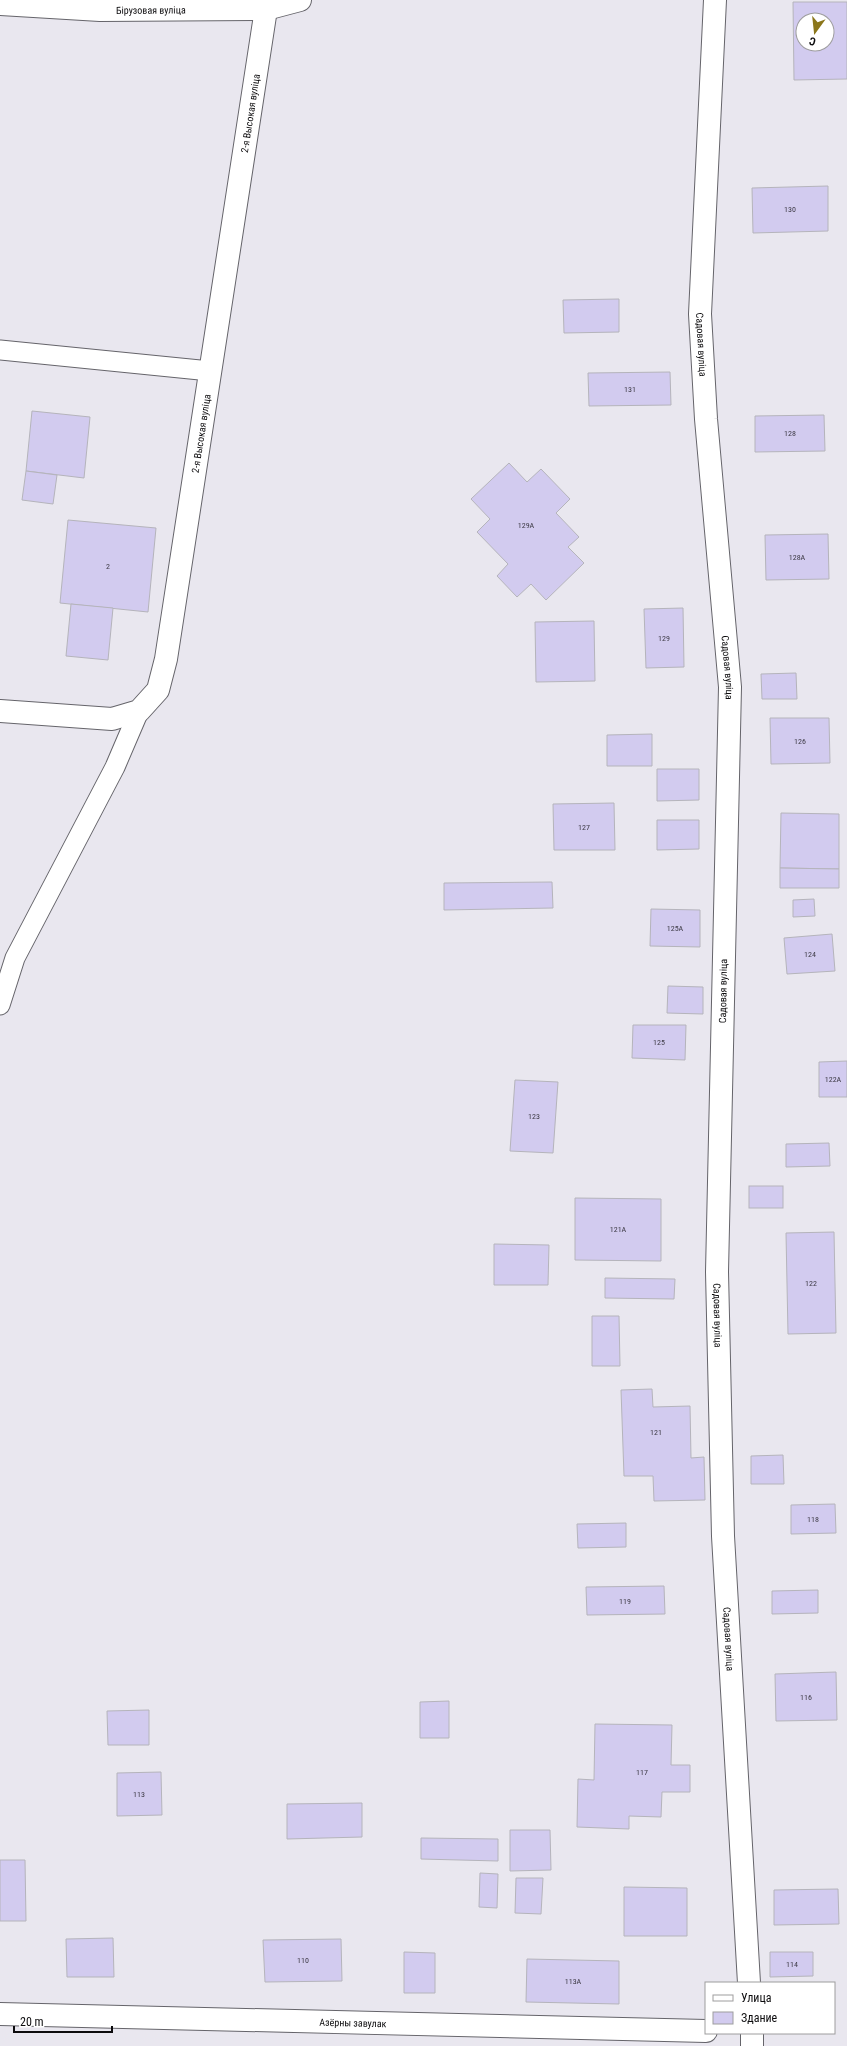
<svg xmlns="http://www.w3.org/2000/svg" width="847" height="2046" viewBox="0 0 847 2046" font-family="'Roboto Condensed',sans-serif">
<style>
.building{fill:#d2cbef;stroke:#b5b4bb;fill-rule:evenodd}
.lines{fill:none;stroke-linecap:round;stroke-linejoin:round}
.lane-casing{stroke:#65646a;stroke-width:21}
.street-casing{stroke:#65646a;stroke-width:24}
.lane{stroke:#fff;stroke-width:19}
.street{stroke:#fff;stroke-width:22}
.labels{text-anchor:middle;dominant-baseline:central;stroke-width:3.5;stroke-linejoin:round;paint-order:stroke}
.number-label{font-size:8px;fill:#3e3b46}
.street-label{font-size:10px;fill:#0c0b0d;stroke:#fff}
</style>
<rect width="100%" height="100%" fill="#e9e7ef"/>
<!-- building -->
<g class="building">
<path d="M793 2H847V79L794 80ZM803 20H827V44H803Z"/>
<path d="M828 186V231L753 233 752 188Z"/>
<path d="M619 299V332L564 333 563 300Z"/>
<path d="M670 372 671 405 589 406 588 373Z"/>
<path d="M32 411 90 417 84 478 26 471Z"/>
<path d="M824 415 825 451 755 452V416Z"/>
<path d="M509 463 527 482 541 469 570 499 556 513 579 537 568 547 584 563 546 600 531 584 517 597 497 576 508 564 477 532 490 519 471 499Z"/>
<path d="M26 471 57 475 53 504 22 500Z"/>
<path d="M68 520 156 528 148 612 60 603Z"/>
<path d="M828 534 829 579 766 580 765 535Z"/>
<path d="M71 604 113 608 108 660 66 656Z"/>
<path d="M683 608 684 667 646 668 644 609Z"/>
<path d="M594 621 595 681 536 682 535 622Z"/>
<path d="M796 673 797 699H762L761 674Z"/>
<path d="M770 718H829L830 763 771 764Z"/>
<path d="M652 734V766H607V735Z"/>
<path d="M657 769H699V800L657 801Z"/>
<path d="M614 803 615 850H554L553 804Z"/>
<path d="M781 813 839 814V869L780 868Z"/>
<path d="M657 820H699V849L657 850Z"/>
<path d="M780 868 839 869V888H780Z"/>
<path d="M552 882 553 908 444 910V883Z"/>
<path d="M814 899 815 916 793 917V900Z"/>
<path d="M651 909 700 910V947L650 946Z"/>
<path d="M832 934 835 971 787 974 784 938Z"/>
<path d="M668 986 703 987V1014L667 1013Z"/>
<path d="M633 1025H686L685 1060 632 1058Z"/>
<path d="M847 1061V1097H819V1062Z"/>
<path d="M515 1080 558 1082 553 1153 510 1151Z"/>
<path d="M829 1143 830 1166 786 1167V1144Z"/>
<rect x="749" y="1186" width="34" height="22"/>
<path d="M575 1198 661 1199V1261L575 1260Z"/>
<path d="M834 1232 836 1333 788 1334 786 1233Z"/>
<path d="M494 1244 549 1245 548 1285H494Z"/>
<path d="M605 1278 675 1279 674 1299 605 1298Z"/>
<path d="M592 1316H619L620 1366H592Z"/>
<path d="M652 1389 653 1407 690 1406 691 1458 704 1457 705 1500 654 1501 653 1476H624L621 1390Z"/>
<path d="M783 1455 784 1484H751V1456Z"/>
<path d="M835 1504 836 1533 791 1534V1505Z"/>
<path d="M626 1523V1547L578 1548 577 1524Z"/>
<path d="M664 1586 665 1614 587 1615 586 1587Z"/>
<path d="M818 1590V1613L772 1614V1591Z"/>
<path d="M836 1672 837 1720 776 1721 775 1674Z"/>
<path d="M449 1701V1738H420V1702Z"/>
<path d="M149 1710V1745H108L107 1711Z"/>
<path d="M595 1724 672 1725 671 1765H690V1792H662L661 1817 629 1816V1829L577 1827 578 1779 594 1780Z"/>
<path d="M161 1772 162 1815 117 1816V1773Z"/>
<path d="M362 1803V1837L287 1839V1804Z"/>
<path d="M510 1830H550L551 1870 510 1871Z"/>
<path d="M421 1838 498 1839V1861L421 1859Z"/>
<path d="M0 1860H25L26 1921H0Z"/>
<path d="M480 1873 498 1874 497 1908 479 1907Z"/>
<path d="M516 1878H543L541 1914 515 1913Z"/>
<path d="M624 1887 687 1888V1936H624Z"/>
<path d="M838 1889 839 1924 774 1925V1890Z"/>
<path d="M113 1938 114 1977H67L66 1939Z"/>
<path d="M341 1939 342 1981 265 1982 263 1940Z"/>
<path d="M404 1952 435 1953V1993H404Z"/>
<path d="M770 1952H813V1976L770 1977Z"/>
<path d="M527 1959 619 1961V2004L526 2002Z"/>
</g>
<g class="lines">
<!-- lane casing -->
<g class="lane-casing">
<g id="lane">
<path d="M0 350 210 371"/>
<path d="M0 1005 15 958 115 767 139 711"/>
</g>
</g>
<!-- street casing -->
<g class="street-casing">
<g id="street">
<path id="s1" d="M715 0 700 314 706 419 730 687 717 1272 723 1536 749 1983"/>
<path id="s2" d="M0 4 100 10 266 9 300 0"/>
<path id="s3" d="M0 711 112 719 139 711 158 690 166 659 266 9"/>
<path id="s4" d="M0 2014 706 2031"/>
<path d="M752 2046V2033"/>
</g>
</g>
<!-- lane -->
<use href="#lane" class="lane"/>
<!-- street -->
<use href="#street" class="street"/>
</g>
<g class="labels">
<!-- number labels -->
<g class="number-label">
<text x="790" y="209">130</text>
<text x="630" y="389">131</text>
<text x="790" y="433">128</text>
<text x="526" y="525">129А</text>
<text x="797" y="557">128А</text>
<text x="108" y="566">2</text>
<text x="664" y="638">129</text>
<text x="800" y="741">126</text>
<text x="584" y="827">127</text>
<text x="675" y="928">125А</text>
<text x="810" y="954">124</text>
<text x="659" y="1042">125</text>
<text x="833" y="1079">122А</text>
<text x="534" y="1116">123</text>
<text x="618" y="1229">121А</text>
<text x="811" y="1283">122</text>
<text x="656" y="1432">121</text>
<text x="813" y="1519">118</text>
<text x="625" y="1601">119</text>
<text x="806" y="1697">116</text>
<text x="642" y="1772">117</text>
<text x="139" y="1794">113</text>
<text x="303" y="1960">110</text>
<text x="792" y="1964">114</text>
<text x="573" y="1981">113А</text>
</g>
<!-- street labels -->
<g class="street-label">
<text stroke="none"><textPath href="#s2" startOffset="151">Бірузовая вуліца</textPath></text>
<text stroke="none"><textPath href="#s3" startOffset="753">2-я Высокая вуліца</textPath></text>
<text stroke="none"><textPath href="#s1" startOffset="345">Садовая вуліца</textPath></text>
<text stroke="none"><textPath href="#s3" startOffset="429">2-я Высокая вуліца</textPath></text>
<text stroke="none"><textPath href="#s1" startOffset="669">Садовая вуліца</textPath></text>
<text transform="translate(723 991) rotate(-89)">Садовая вуліца</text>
<text stroke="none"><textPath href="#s1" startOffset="1317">Садовая вуліца</textPath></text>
<text stroke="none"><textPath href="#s1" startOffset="1641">Садовая вуліца</textPath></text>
<text stroke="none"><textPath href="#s4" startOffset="353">Азёрны завулак</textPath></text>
</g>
</g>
<!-- legend -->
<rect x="705" y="1982" width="130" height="52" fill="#ffffff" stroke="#9e9d9e"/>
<rect x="713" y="1995" width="20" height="6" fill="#ffffff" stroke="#9e9d9e"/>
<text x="741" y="2002" font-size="12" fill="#0c0b0d">Улица</text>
<rect x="713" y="2012" width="20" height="12" fill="#d2cbef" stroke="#9e9d9e"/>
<text x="741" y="2022" font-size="12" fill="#0c0b0d">Здание</text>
<!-- north arrow -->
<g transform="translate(815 32) rotate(195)"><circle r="19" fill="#ffffff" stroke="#9e9d9e"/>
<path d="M0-3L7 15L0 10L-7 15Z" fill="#8b761a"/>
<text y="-6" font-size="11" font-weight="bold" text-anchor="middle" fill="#0c0b0d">С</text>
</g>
<!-- scale -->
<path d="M14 2026v6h98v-6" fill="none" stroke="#0c0b0d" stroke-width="2"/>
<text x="20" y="2026" font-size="12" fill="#0c0b0d" stroke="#ffffff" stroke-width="3" paint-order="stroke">20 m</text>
</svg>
